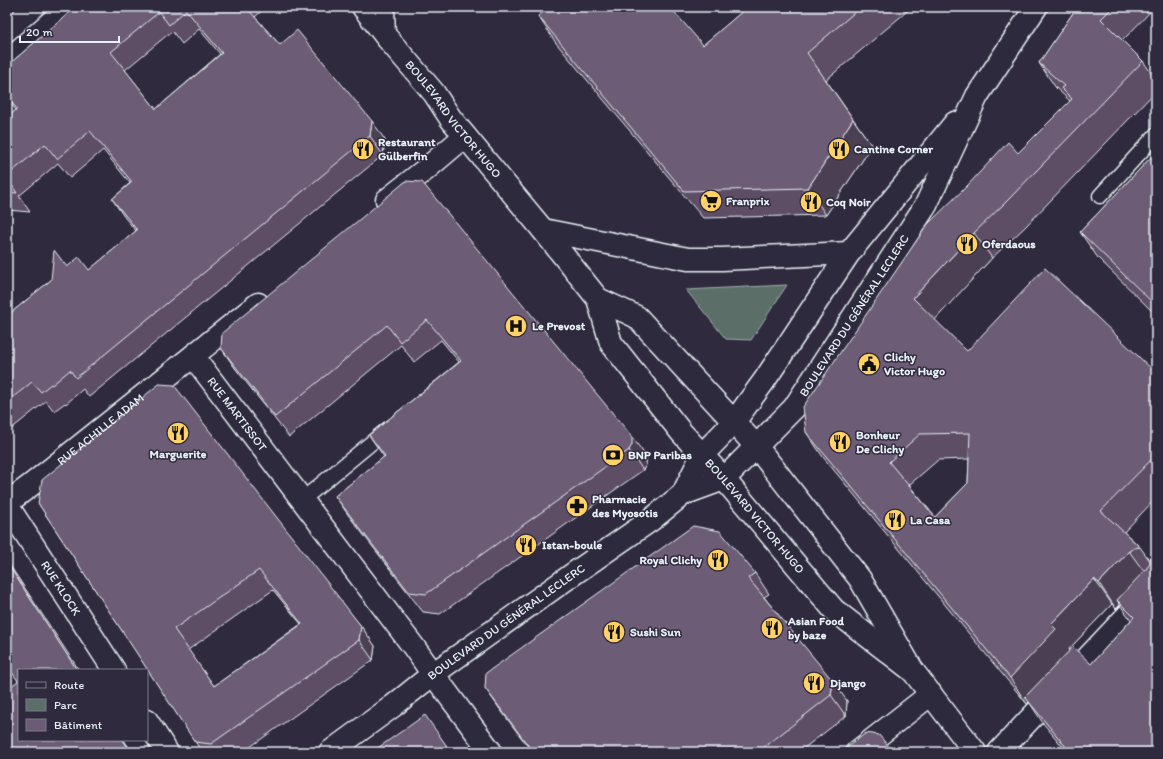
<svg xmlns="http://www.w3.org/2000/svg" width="1163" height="759" viewBox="0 0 1163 759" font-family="Itim,sans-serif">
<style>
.green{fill:#5b6e67;stroke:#a2b0b0}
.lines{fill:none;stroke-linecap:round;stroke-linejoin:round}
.service-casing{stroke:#e8f1f8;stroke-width:17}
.minor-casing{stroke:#e8f1f8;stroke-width:25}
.secondary-casing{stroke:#e8f1f8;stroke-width:25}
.service{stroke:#2f2a3d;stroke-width:14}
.minor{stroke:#2f2a3d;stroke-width:22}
.secondary{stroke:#2f2a3d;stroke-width:22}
.wall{fill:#5d4e65;stroke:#e8f1f8;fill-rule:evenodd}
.shaded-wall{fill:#4c4053;stroke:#e8f1f8}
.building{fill:#6c5b76;stroke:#e8f1f8;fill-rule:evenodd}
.labels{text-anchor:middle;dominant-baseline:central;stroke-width:3;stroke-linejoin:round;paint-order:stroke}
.street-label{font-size:12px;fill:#e8f1f8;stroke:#2f2a3d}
.poi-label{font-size:12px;font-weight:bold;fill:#e8f1f8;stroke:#2f2a3d;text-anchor:start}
</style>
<rect width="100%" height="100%" fill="#2f2a3d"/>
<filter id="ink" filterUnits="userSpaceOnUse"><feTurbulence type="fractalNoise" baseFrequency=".025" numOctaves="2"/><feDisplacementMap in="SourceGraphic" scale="8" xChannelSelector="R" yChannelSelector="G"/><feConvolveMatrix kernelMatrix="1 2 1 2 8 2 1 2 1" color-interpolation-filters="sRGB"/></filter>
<g filter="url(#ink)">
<!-- green -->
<path class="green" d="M787 285 751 340 726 339 686 290Z"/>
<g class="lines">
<!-- service casing -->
<g class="service-casing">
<g id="service">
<path d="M387 7 388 39"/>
<path d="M1100 196 1156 135"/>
<path d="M302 500 388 429"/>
</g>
</g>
<!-- minor casing -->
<g class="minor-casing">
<g id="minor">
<path d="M7 61 68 7"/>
<path d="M387 200 425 170 465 136"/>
<path id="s1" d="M193 356 413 646 433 674 491 752"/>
<path id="s2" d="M7 503 31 485 258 304"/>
<path id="s3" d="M7 505 114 670"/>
<path d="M147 721 167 752"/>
<path d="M857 752 931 694"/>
<path d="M999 752 1156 585"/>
</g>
</g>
<!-- secondary casing -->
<g class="secondary-casing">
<g id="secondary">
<path id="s4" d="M363 7 388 39 434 93 451 119 543 230 598 299 611 343 681 432 724 479 834 610 913 671"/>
<path d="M543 230 688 259H722L849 253"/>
<path d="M598 299 637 317 756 446 860 579 913 671 975 752"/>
<path d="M683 494 702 455 734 422 764 381 849 253 955 123"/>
<path id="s5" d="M330 752 393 706 433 674 576 572 651 520 683 494 724 479 794 408 926 205 977 96 1036 7"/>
</g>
</g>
<!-- service -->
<use href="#service" class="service"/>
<!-- minor -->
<use href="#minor" class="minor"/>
<!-- secondary -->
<use href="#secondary" class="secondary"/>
</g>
<!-- wall -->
<g class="wall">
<path d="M7 7H18L7 17Z"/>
<path d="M76 7H266L255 17 280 45 385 140 383 155 89 397 83 389 66 404 65 403 54 411 46 401 10 430 9 429 7 430V316L67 267 89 270 136 231 125 218 112 199 130 183 103 150 70 178 58 163 19 196 30 212 7 210V118L16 110 7 99V66ZM199 29 220 54 156 109 125 70 172 31 182 44Z"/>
<path d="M739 7H912L826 80 872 146 826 215 703 218 556 43 538 16 703 45 743 11Z"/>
<path d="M1077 7H1155L1122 41 1143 61 1156 80V91L1025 227 992 258 934 320 967 351 1156 373V498L1124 532 1140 547 1150 561 1156 752H1067L1043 723 1029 702 1027 704 823 457 806 432 1018 153 1070 101 1056 88 1039 63ZM969 459 968 483 935 517 909 485 938 460ZM1112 604 1116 609 1120 605 1131 620 1091 664 1069 649Z"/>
<path d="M1156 152V315L1098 258 1080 232Z"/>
<path d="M406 181 643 452 646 458V465L643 470 440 614 423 612 349 516 335 496 384 457 369 435 459 362 441 340 414 362 401 345 289 437 235 368 221 348Z"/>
<path d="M159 384 361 626 375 646 373 660 243 752H202L38 503ZM273 590 301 624 214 686 188 650Z"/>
<path d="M755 573 769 594 764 597 847 701 846 716 799 752H532L499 708 485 688Z"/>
</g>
<!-- shaded-wall -->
<g class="shaded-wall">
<path d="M853 119 872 146 826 215 808 188Z"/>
<path d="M372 121 385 140 383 155 370 136Z"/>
<path d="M974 233 992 258 931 324 913 298Z"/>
<path d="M629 433 643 452 646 458V465L643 470 629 450Z"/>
<path d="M1129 551 1147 576 1117 600 1120 605 1116 609 1099 583Z"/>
<path d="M7 561 79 670H77L7 563Z"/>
<path d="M1094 579 1112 604 1069 649 1073 655 1025 697 1029 702 1027 704 1010 678 1051 624Z"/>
<path d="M361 626 375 646 373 660 359 640Z"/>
<path d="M833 681 847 701 846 716 831 695Z"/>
<path d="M123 740H124L132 752H131Z"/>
</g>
<!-- building -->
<g class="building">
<path d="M76 7H246L280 45 297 30 372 121 370 136 76 378 70 370 52 385 51 384 41 392 32 382 7 402V316L51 280 54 250 67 267 79 257 89 270 137 230 112 199 132 182 90 131 57 159 45 144 7 176V118L17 109 7 97V66ZM186 10 222 53 156 109 111 52 159 12 169 25Z"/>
<path d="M549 7H670L703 45 745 9 743 7H861L807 53 853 119 808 188 684 191 538 16Z"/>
<path d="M1077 7H1113L1101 19 1143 61 1007 201 974 233 913 298 967 351 1045 268 1156 373V464L1151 460 1101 511 1140 547 1134 548 1129 551 1099 583 1094 579 1051 624 1056 629 1010 678 806 432 803 407 928 224 967 186 1008 142 1018 153 1072 99 1061 88 1064 86 1039 63ZM970 433 968 483 935 517 889 462 920 434Z"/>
<path d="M1156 152V306L1080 232Z"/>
<path d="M7 178 17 193 7 192Z"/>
<path d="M406 181 422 182 629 433 632 438V445L629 450 426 594 409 592 335 496 385 456 369 435 461 361 427 320 400 342 387 325 275 417 221 348 222 333Z"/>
<path d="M159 384 174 385 361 626 359 640 211 744 195 742 38 503 42 480ZM259 570 302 624 214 686 174 629Z"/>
<path d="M693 526 720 531 755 573 748 578 833 681 831 695 758 752H533L485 688 486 673Z"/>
<path d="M1150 556 1156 562V752H1070L1025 697 1073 647 1091 664 1134 617 1117 600 1147 568 1150 563Z"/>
<path d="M7 563 77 670H19V740H123L131 752H7V689L18 681 7 665Z"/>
<path d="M425 715 451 752H372Z"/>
<path d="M866 733 879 735 893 752H841Z"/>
</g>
</g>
<!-- icons -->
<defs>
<g id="restaurant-disc" transform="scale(1.15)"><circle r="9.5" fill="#ffd166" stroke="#2f2a3d"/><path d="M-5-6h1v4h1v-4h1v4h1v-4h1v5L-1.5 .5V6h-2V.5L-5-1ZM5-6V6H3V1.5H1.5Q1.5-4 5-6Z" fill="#111"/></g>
<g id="supermarket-disc" transform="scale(1.15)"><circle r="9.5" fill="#ffd166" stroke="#2f2a3d"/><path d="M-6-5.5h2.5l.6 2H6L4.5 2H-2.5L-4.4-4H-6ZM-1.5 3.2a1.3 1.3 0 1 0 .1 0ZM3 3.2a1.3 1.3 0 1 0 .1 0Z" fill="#111"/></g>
<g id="hospital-disc" transform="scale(1.15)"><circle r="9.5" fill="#ffd166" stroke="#2f2a3d"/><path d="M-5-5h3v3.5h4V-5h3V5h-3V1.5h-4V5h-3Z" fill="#111"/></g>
<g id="civic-disc" transform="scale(1.15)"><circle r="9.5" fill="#ffd166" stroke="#2f2a3d"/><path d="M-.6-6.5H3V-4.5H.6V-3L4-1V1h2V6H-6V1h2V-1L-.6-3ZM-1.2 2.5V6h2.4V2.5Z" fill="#111"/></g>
<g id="bank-disc" transform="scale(1.15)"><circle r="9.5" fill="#ffd166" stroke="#2f2a3d"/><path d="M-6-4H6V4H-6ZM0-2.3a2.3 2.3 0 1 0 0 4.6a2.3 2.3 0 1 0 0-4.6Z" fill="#111"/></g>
<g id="pharmacy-disc" transform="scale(1.15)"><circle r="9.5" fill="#ffd166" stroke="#2f2a3d"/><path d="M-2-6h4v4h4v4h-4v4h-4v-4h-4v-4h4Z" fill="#111"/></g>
</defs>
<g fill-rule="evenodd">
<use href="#restaurant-disc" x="363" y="149"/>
<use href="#restaurant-disc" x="839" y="149"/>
<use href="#supermarket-disc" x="711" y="201"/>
<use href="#restaurant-disc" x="811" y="202"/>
<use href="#restaurant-disc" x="967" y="244"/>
<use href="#hospital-disc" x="516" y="326"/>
<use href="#civic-disc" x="869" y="364"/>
<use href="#restaurant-disc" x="178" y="433"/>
<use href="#restaurant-disc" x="840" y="442"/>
<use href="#bank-disc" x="613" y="455"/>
<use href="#pharmacy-disc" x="577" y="506"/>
<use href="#restaurant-disc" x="895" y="520"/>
<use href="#restaurant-disc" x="526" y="545"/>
<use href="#restaurant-disc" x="718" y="560"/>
<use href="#restaurant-disc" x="772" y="628"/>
<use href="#restaurant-disc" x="614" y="632"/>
<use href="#restaurant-disc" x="814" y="683"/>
</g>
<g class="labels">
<!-- street labels -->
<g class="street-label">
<text stroke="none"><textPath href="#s4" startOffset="144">BOULEVARD VICTOR HUGO</textPath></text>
<text stroke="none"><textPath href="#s5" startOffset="691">BOULEVARD DU GÉNÉRAL LECLERC</textPath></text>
<text stroke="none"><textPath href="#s1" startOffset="73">RUE MARTISSOT</textPath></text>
<text stroke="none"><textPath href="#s2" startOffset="119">RUE ACHILLE ADAM</textPath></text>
<text stroke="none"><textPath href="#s4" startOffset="646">BOULEVARD VICTOR HUGO</textPath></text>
<text stroke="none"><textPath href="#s3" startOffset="99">RUE KLOCK</textPath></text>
<text stroke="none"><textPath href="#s5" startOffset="219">BOULEVARD DU GÉNÉRAL LECLERC</textPath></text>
</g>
<!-- poi labels -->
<g class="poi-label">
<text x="378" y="142">Restaurant<tspan x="378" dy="14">Gülberfin</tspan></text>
<text x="854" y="149">Cantine Corner</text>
<text x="726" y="201">Franprix</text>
<text x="826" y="202">Coq Noir</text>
<text x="982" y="244">Oferdaous</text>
<text x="532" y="326">Le Prevost</text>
<text x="884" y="357">Clichy<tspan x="884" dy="14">Victor Hugo</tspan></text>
<text x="856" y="435">Bonheur<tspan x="856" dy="14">De Clichy</tspan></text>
<text x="178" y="454" text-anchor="middle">Marguerite</text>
<text x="628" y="455">BNP Paribas</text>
<text x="592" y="499">Pharmacie<tspan x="592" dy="14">des Myosotis</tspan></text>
<text x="910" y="520">La Casa</text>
<text x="542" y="545">Istan-boule</text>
<text x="702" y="560" text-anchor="end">Royal Clichy</text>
<text x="788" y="621">Asian Food<tspan x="788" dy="14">by baze</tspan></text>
<text x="630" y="632">Sushi Sun</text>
<text x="830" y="683">Django</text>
</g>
</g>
<!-- margin -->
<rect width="1163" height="759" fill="none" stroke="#2f2a3d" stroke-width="24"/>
<rect x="12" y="12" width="1139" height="735" fill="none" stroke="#e8f1f8" stroke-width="1.5" filter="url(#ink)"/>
<!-- legend -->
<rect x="18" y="669" width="130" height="72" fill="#2f2a3d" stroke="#797a88"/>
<rect x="26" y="682" width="20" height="6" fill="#2f2a3d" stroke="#797a88"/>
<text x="54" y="689" font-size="12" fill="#e8f1f8">Route</text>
<rect x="26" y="699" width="20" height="12" fill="#5b6e67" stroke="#797a88"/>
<text x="54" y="709" font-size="12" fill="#e8f1f8">Parc</text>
<rect x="26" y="719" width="20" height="12" fill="#6c5b76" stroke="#797a88"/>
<text x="54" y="729" font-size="12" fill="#e8f1f8">Bâtiment</text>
<!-- scale -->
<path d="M20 36v6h99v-6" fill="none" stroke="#e8f1f8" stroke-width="2"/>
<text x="26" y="36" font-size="12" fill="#e8f1f8" stroke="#2f2a3d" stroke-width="3" paint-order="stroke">20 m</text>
</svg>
